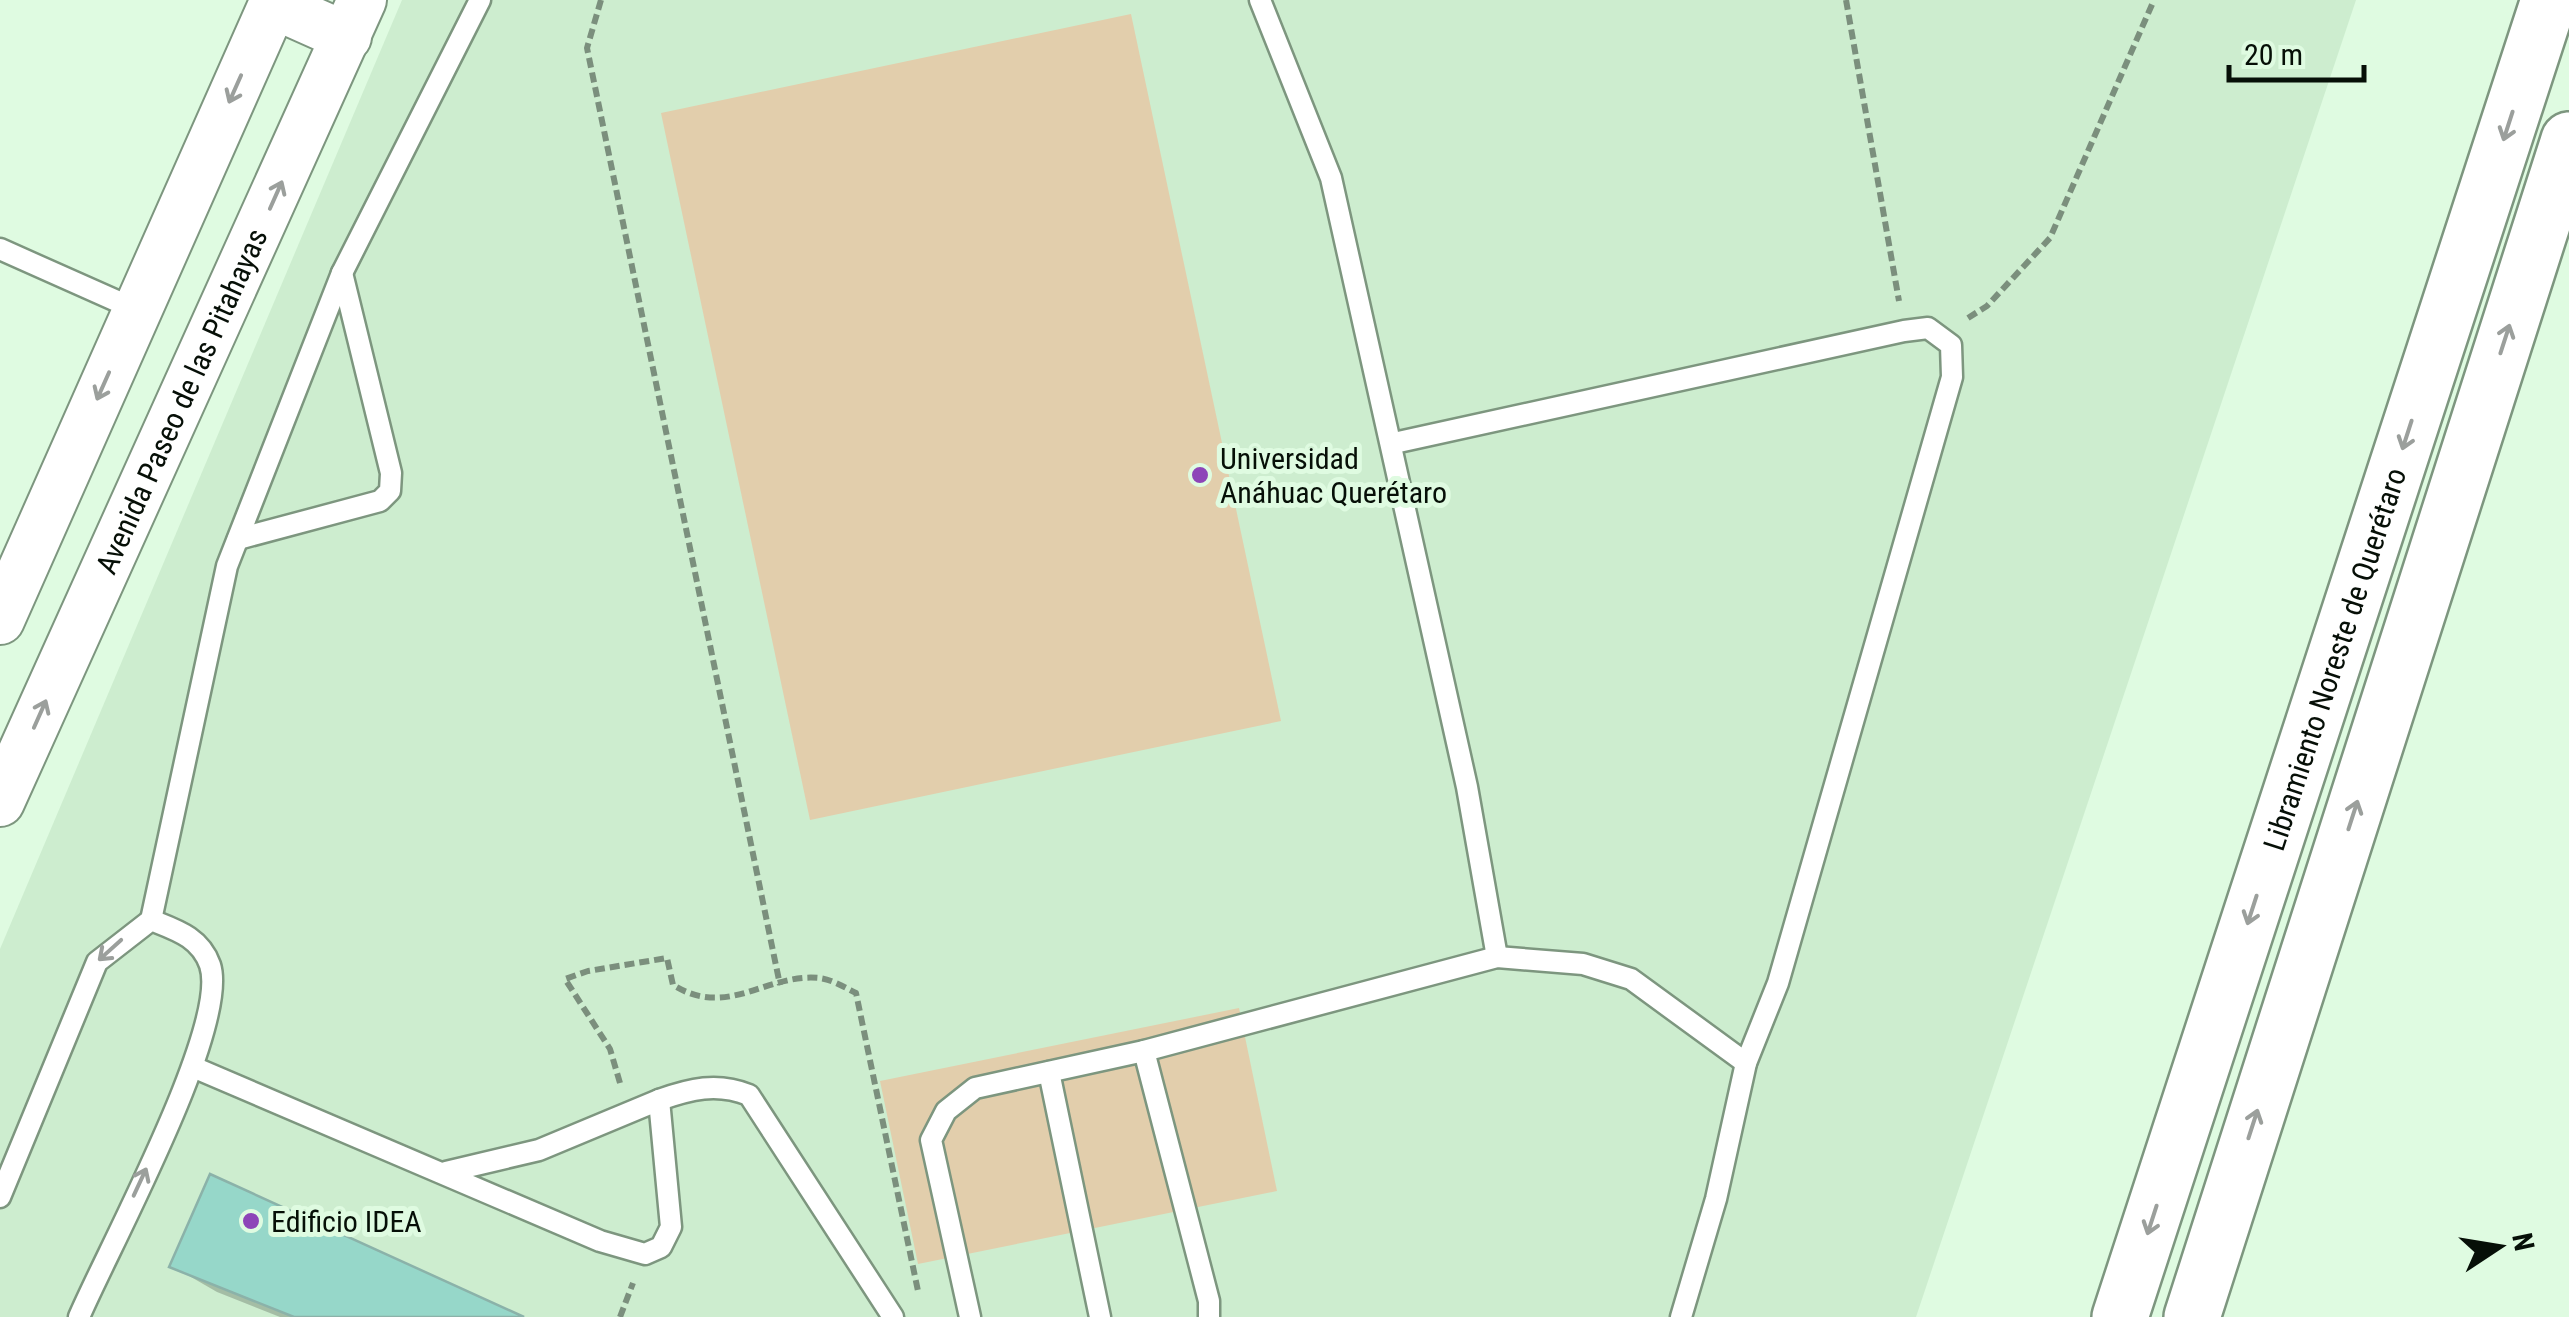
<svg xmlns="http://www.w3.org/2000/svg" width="2569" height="1317" viewBox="0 0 2569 1317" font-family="'Roboto Condensed',sans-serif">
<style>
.built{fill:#cdedcf}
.green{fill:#e2ceac}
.shadow{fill:#0003}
.building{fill:#96d7c9;stroke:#8bb2a9;stroke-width:2.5}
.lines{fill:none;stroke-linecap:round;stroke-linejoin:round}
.service-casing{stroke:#7d967f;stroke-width:25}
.tertiary-casing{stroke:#7d967f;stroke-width:52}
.motorway-casing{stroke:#7d967f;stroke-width:60}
.path{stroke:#7b8f7d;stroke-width:6;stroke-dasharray:10 5;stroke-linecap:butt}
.service{stroke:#fff;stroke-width:20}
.tertiary{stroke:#fff;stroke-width:48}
.motorway{stroke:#fff;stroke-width:55}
.oneway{stroke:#9b9f9c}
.poi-dot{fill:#8d45b8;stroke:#dffbe1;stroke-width:4}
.labels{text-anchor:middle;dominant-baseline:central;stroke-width:10;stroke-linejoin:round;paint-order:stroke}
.street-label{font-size:30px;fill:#060f07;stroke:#dffbe1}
.poi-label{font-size:30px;fill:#060f07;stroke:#dffbe1;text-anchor:start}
</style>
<rect width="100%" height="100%" fill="#dffbe1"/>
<!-- built -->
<path class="built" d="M402 0H2356L1916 1317H0V949Z"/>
<!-- green -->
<g class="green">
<path d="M1131 14 1281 721 810 820 661 113Z"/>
<path d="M1239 1008 1277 1191 918 1264 880 1081Z"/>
</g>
<!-- shadow -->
<path class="shadow" d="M172 1266 517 1317H280L217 1292Z"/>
<!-- building -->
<path class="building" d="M210 1174 524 1317H294L169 1267Z"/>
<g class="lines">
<!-- service casing -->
<g class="service-casing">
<g id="service">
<path d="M1260 0 1331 178 1467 787 1497 957"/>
<path d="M0 249 137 310"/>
<path d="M1394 443 1904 331 1928 328 1951 345 1952 377 1778 983 1746 1063 1716 1199 1681 1317"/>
<path d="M238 539 380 501 390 491 391 473 342 273"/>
<path d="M151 920 227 566 342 273 480 0"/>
<path d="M1144 1051 1209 1301V1317"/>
<path d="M193 1067 600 1241 645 1254 661 1247 671 1227 659 1100 539 1150 446 1172"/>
<path d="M1049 1072 1100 1317"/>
<path d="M659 1100C690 1089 717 1082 749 1095L893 1317"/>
<path d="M0 1197 97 962 151 920C176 930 200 937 210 965 230 1026 108 1249 79 1317"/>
<path d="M970 1317 931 1140 946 1111 975 1088 1144 1051 1497 957 1583 964 1631 979 1746 1063"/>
</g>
</g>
<!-- tertiary casing -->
<g class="tertiary-casing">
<g id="tertiary">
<path d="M273 4 347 37"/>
<path d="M0 620 275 0"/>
<path id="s1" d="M0 802 362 0"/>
</g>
</g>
<!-- motorway casing -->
<g class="motorway-casing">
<g id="motorway">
<path id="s2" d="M2120 1317 2549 0"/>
<path d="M2192 1317 2569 140"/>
</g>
</g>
<!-- path -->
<g class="path">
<path d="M601 0 587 48 780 985"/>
<path d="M1846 0 1899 301"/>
<path d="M1968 318 1987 306 2050 238 2154 0"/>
<path d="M620 1083 610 1049 565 979 588 971 667 958 673 985C728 1019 766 973 819 978 831 979 846 988 856 993L918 1291"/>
<path d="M620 1317 633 1283"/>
</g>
<!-- service -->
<use href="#service" class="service"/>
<!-- tertiary -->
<use href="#tertiary" class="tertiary"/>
<!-- motorway -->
<use href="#motorway" class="motorway"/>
</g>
<!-- one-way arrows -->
<defs><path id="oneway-shaft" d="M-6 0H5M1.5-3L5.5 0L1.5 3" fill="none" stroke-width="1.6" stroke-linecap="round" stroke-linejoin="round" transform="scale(2.5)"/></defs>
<g class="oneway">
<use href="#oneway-shaft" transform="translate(235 89) rotate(114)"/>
<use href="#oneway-shaft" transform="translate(2508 126) rotate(108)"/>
<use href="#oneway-shaft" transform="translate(276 195) rotate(-66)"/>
<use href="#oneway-shaft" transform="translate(2505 339) rotate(-72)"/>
<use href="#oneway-shaft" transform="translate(103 386) rotate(114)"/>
<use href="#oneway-shaft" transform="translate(2407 435) rotate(108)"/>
<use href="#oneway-shaft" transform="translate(40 714) rotate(-66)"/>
<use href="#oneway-shaft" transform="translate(2353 815) rotate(-72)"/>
<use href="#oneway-shaft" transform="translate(2252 910) rotate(108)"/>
<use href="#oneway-shaft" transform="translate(110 950) rotate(138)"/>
<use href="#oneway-shaft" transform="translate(2253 1124) rotate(-72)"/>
<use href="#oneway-shaft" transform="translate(140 1182) rotate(-65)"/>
<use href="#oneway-shaft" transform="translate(2152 1220) rotate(108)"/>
</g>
<!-- markers -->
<g class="poi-dot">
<circle cx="1200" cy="475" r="10"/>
<circle cx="251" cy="1221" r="10"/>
</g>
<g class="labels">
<!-- street labels -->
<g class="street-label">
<text stroke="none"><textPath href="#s1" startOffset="440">Avenida Paseo de las Pitahayas</textPath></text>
<text stroke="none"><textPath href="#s2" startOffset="692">Libramiento Noreste de Querétaro</textPath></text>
</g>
<!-- poi labels -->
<g class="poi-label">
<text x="1220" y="458">Universidad<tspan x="1220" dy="34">Anáhuac Querétaro</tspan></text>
<text x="271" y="1221">Edificio IDEA</text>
</g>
</g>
<!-- north arrow -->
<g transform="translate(2499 1247) rotate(78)" stroke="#dffbe1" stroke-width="8" paint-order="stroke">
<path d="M0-8L18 38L0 25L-18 38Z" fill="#060f07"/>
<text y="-15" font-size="28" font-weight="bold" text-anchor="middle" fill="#060f07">N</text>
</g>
<!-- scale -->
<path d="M2229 65v15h135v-15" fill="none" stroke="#060f07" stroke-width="5"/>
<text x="2244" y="65" font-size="30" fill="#060f07" stroke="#dffbe1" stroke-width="8" paint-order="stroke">20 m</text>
</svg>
